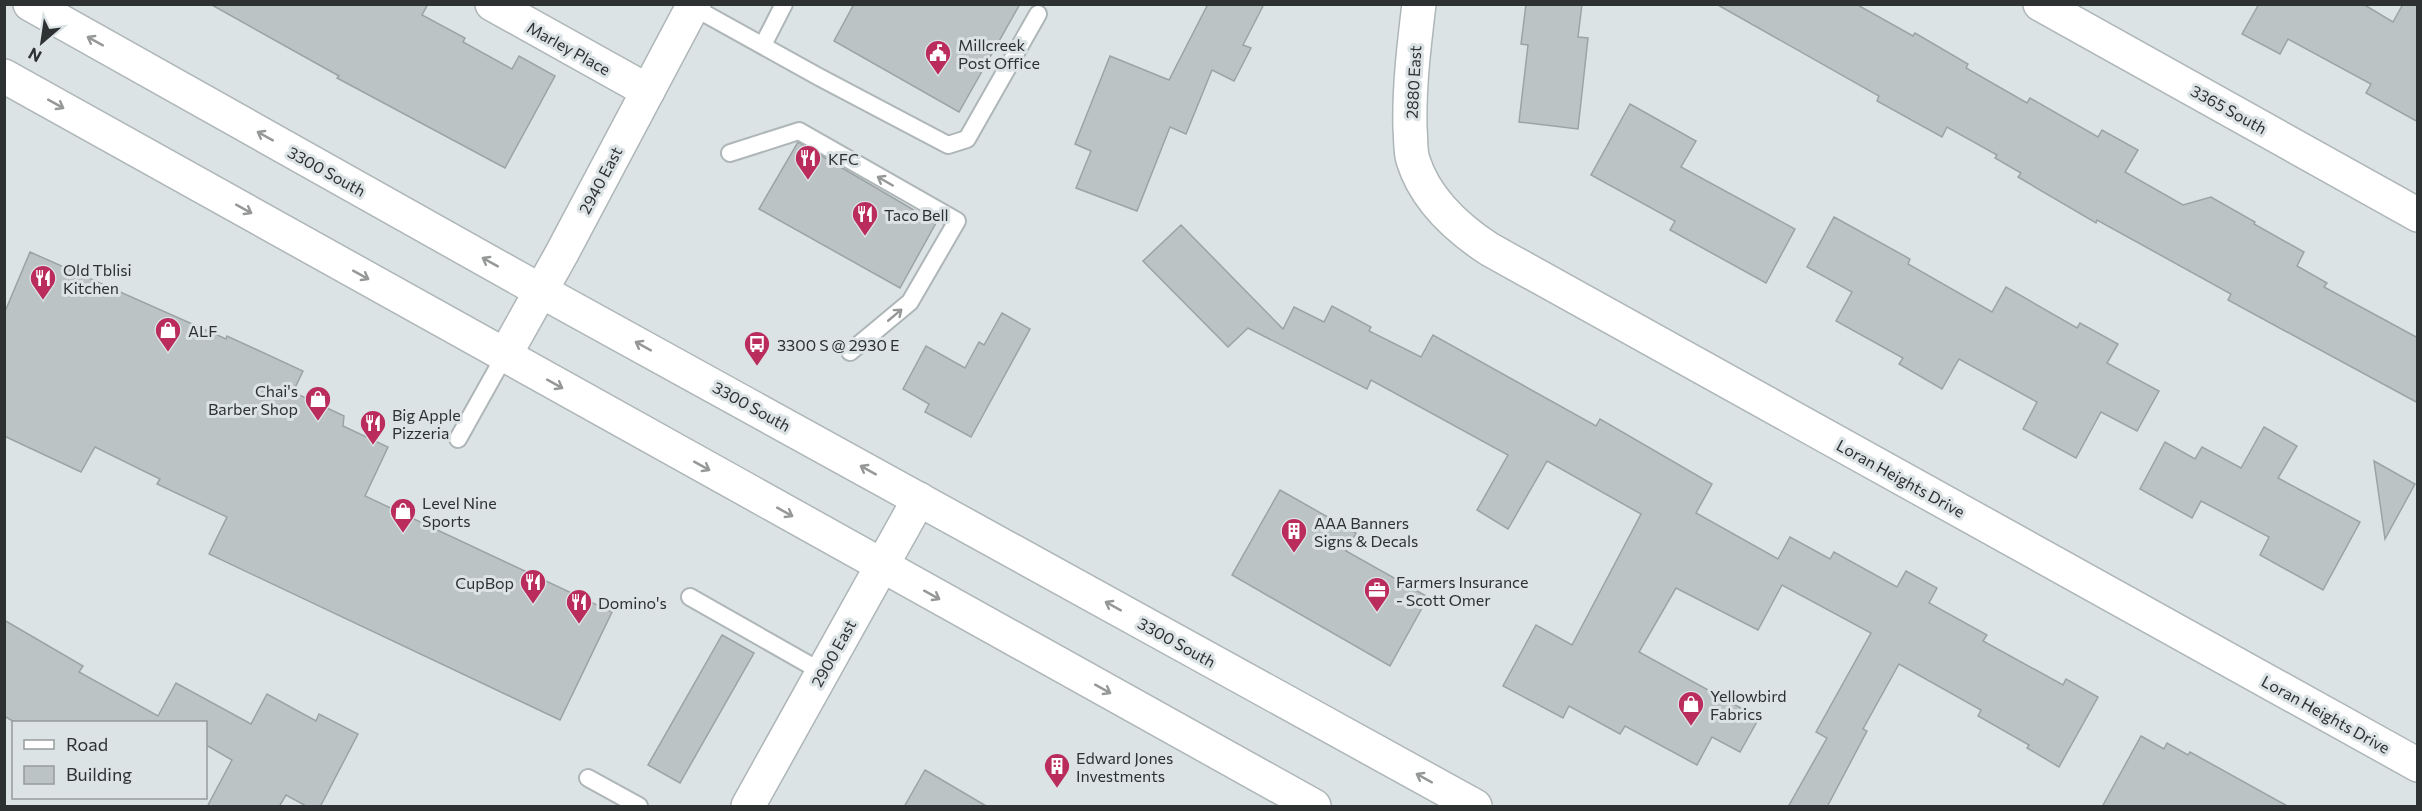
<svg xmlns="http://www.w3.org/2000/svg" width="2422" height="811" viewBox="0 0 2422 811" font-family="Commissioner,sans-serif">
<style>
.building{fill:#bbc3c5;stroke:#9ca3a5;stroke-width:1.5}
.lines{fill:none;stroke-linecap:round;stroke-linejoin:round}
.service-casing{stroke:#aeb6b8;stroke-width:20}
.minor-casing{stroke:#aeb6b8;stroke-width:36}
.primary-casing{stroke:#aeb6b8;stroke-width:36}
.service{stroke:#fff;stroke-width:16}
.minor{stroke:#fff;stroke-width:33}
.primary{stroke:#fff;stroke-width:33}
.oneway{stroke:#969898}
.labels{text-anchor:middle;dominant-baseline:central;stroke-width:6;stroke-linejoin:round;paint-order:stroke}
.poi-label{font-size:16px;fill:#2e3132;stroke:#dbe3e5;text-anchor:start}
.street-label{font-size:16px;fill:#2e3132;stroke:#dbe3e5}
</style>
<rect width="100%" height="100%" fill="#dbe3e5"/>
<!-- building -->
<g class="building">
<path d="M210 4H428L422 15 465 38 463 42 512 69 519 56 555 76 505 168 337 78 339 76Z"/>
<path d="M854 4H1020L959 112 834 41Z"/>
<path d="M1208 4H1264L1243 45 1251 48 1234 81 1212 70 1186 134 1170 127 1137 211 1076 188 1091 151 1075 144 1110 56 1169 80Z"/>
<path d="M1526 4H1582L1578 37 1588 38 1578 129 1519 122 1528 45 1521 44Z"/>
<path d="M1716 4H1856L1913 36 1915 33 1968 64 1966 68 2027 103 2030 98 2098 137 2102 130 2138 150 2125 172 2183 205 2211 197 2255 222 2254 224 2304 252 2297 266 2327 283 2324 287 2418 338V403L2228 300 2231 294 2097 220 2096 223 2018 177 2021 173 1995 158 1997 155 1947 127 1942 137 1877 101 1879 96Z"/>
<path d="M2259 4H2363L2393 22 2403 4H2418V122L2366 93 2371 84 2288 39 2280 54 2242 34Z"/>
<path d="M1630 104 1696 141 1681 167 1795 229 1766 283 1670 230 1675 221 1591 175Z"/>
<path d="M798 142 936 223 900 288 759 209Z"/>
<path d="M1834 217 1910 259 1908 264 1992 312 2006 287 2077 328 2080 323 2118 344 2107 363 2159 391 2137 431 2101 412 2076 458 2023 429 2037 402 1959 359 1942 389 1899 364 1903 358 1836 321 1852 292 1807 267Z"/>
<path d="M1181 225 1283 329 1294 307 1324 322 1332 306 1371 327 1369 331 1421 357 1433 335 1596 426 1600 419 1712 484 1696 513 1778 559 1790 537 1830 559 1834 552 1897 587 1906 571 1937 588 1929 603 1987 635 1983 641 2063 685 2066 679 2098 697 2059 767 2027 748 2029 745 1978 716 1981 710 1899 664 1863 729 1867 731 1827 807H1788L1827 738 1816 732 1871 633 1782 585 1758 630 1676 588 1639 652 1759 718 1740 752 1712 737 1697 765 1625 726 1620 734 1569 706 1563 718 1503 686 1536 625 1572 645 1641 514 1547 461 1508 529 1477 510 1508 455 1371 380 1367 389 1248 328 1228 347 1143 261Z"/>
<path d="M30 252 226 339 227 336 303 371 293 392 344 416 343 426 388 447 365 496 612 612 560 720 209 554 227 517 157 484 160 479 95 447 81 472 4 436V314Z"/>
<path d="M1002 313 1030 329 971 437 925 412 929 404 903 389 926 346 965 368 979 342 984 345Z"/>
<path d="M2264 427 2297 446 2278 478 2360 522 2323 590 2260 555 2269 537 2201 501 2192 518 2140 489 2165 442 2195 459 2202 447 2241 468Z"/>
<path d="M2374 461 2415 484 2385 539Z"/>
<path d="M1280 490 1356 533 1346 551 1428 597 1390 666 1232 575Z"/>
<path d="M4 620 83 666 79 672 158 716 176 683 251 724 267 694 316 721 319 714 358 734 320 807H308L286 795 279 807H207L232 760 206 745V723H16L4 716Z"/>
<path d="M722 635 754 653 680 783 648 765Z"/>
<path d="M2141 736 2164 749 2167 743 2188 755 2190 752 2289 807H2102Z"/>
<path d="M925 770 988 807H904Z"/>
</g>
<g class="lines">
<!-- service casing -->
<g class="service-casing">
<g id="service">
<path d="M693 7 819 77 948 145 967 139 1038 14"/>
<path d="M763 45 784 4"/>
<path d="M730 153 799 131 957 221 910 302 850 352"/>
<path d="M458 439 505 355"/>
<path d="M690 597 822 672"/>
<path d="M588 778 639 806"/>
</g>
</g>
<!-- minor casing -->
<g class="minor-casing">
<g id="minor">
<path d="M492 4 648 91"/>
<path d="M1419 4C1414 46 1409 86 1410 128 1411 138 1410 151 1413 160 1425 199 1457 228 1489 249L2418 765"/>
<path d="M2040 4 2418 215"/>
<path d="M505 355 562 253 694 4"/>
<path d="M748 806 919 499"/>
</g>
</g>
<!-- primary casing -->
<g class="primary-casing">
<g id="primary">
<path d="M30 4 541 291 1475 806"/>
<path d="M4 76 1314 806"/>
</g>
</g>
<!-- service -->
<use href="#service" class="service"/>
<!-- minor -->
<use href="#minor" class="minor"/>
<!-- primary -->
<use href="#primary" class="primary"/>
</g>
<!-- one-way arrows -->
<defs><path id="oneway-shaft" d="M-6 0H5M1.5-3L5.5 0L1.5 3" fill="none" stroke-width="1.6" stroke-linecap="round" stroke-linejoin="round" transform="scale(1.5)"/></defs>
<g class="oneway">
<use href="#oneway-shaft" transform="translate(95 41) rotate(-151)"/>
<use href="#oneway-shaft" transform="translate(56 104) rotate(29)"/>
<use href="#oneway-shaft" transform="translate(265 136) rotate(-151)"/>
<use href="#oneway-shaft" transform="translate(885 181) rotate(-150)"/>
<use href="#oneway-shaft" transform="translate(244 209) rotate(29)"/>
<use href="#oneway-shaft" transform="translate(490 262) rotate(-151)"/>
<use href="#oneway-shaft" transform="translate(361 275) rotate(29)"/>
<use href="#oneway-shaft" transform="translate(895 315) rotate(-40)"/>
<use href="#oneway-shaft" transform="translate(643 346) rotate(-151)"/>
<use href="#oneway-shaft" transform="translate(555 384) rotate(29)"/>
<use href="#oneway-shaft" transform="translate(702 466) rotate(29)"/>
<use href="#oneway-shaft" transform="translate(868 470) rotate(-151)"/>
<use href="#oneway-shaft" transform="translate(785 512) rotate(29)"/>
<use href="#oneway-shaft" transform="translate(932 595) rotate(29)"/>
<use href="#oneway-shaft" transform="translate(1113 606) rotate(-151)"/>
<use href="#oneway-shaft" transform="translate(1103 689) rotate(29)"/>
<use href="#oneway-shaft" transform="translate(1424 778) rotate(-151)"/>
</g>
<!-- icons -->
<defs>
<g id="civic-pin" transform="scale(1.35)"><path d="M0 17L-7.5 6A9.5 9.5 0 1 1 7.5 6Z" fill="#ba2c5c" stroke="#dbe3e5"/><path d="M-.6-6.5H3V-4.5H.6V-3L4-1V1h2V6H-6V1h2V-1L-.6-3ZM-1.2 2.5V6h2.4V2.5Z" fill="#fff"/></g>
<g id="restaurant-pin" transform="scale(1.35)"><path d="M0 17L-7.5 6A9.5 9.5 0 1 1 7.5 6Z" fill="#ba2c5c" stroke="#dbe3e5"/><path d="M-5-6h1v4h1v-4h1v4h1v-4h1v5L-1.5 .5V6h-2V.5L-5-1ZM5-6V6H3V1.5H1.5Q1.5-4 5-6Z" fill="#fff"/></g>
<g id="shop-pin" transform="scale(1.35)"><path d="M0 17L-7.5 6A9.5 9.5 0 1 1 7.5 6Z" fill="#ba2c5c" stroke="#dbe3e5"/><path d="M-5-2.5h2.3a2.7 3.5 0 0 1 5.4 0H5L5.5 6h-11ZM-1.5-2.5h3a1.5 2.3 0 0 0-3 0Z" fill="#fff"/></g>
<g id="bus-pin" transform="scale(1.35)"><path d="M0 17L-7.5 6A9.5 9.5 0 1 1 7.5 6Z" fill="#ba2c5c" stroke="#dbe3e5"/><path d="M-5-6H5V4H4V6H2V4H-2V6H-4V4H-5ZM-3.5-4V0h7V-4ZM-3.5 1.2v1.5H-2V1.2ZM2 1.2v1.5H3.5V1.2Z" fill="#fff"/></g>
<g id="building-pin" transform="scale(1.35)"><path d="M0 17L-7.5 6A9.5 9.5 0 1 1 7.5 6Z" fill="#ba2c5c" stroke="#dbe3e5"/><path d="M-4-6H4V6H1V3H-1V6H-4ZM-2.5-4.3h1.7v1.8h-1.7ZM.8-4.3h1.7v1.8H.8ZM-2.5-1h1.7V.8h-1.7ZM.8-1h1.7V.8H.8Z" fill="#fff"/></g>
<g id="office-pin" transform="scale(1.35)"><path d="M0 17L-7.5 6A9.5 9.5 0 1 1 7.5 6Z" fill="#ba2c5c" stroke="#dbe3e5"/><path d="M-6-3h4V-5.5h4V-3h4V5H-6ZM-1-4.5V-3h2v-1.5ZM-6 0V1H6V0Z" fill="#fff"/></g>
</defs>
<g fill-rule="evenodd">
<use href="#civic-pin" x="938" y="53"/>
<use href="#restaurant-pin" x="808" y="158"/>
<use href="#restaurant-pin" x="865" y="214"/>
<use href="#restaurant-pin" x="43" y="278"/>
<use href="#shop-pin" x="168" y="330"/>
<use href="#bus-pin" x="757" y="344"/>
<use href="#shop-pin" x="318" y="399"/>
<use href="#restaurant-pin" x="373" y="423"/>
<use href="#shop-pin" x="403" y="511"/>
<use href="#building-pin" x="1294" y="531"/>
<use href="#restaurant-pin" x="533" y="582"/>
<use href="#office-pin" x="1377" y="590"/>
<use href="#restaurant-pin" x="579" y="602"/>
<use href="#shop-pin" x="1691" y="704"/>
<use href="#building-pin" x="1057" y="766"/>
</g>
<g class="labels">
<!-- poi labels -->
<g class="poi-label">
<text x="958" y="44">Millcreek<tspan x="958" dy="18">Post Office</tspan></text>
<text x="828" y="158">KFC</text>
<text x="884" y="214">Taco Bell</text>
<text x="63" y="269">Old Tblisi<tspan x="63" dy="18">Kitchen</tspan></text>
<text x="188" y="330">ALF</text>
<text x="777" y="344">3300 S @ 2930 E</text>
<text x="298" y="390" text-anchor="end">Chai's<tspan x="298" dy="18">Barber Shop</tspan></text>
<text x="392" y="414">Big Apple<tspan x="392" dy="18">Pizzeria</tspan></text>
<text x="422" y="502">Level Nine<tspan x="422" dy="18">Sports</tspan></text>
<text x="1314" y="522">AAA Banners<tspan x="1314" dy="18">Signs &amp; Decals</tspan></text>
<text x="1396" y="581">Farmers Insurance<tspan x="1396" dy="18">- Scott Omer</tspan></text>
<text x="514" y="582" text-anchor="end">CupBop</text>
<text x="598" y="602">Domino's</text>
<text x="1710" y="695">Yellowbird<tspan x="1710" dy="18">Fabrics</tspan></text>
<text x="1076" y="757">Edward Jones<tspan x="1076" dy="18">Investments</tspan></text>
</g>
<!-- street labels -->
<g class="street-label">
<text transform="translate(569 48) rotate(29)">Marley Place</text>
<text transform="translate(1413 82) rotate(-87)">2880 East</text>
<text transform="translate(2229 109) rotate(29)">3365 South</text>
<text transform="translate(327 171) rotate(29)">3300 South</text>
<text transform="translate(600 180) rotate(-62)">2940 East</text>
<text transform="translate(752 406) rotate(29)">3300 South</text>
<text transform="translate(1901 478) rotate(29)">Loran Heights Drive</text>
<text transform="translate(1177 642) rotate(29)">3300 South</text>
<text transform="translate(833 653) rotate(-61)">2900 East</text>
<text transform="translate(2326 714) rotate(29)">Loran Heights Drive</text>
</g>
</g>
<!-- border -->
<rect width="2422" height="811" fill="none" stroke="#2e3132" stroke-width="12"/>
<!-- legend -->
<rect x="12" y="721" width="195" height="78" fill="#dbe3e5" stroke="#969c9d" stroke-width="1.5"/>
<rect x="24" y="740" width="30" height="9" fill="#ffffff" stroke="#969c9d" stroke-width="1.5"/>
<text x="66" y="751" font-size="18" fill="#2e3132">Road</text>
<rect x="24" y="766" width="30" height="18" fill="#bbc3c5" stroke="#969c9d" stroke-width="1.5"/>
<text x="66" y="781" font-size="18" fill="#2e3132">Building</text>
<!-- north arrow -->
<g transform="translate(42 42) rotate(209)" stroke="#dbe3e5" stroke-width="4.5" paint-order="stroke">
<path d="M0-4.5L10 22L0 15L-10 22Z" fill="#2e3132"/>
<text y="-9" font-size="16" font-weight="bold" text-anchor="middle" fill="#2e3132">N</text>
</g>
</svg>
